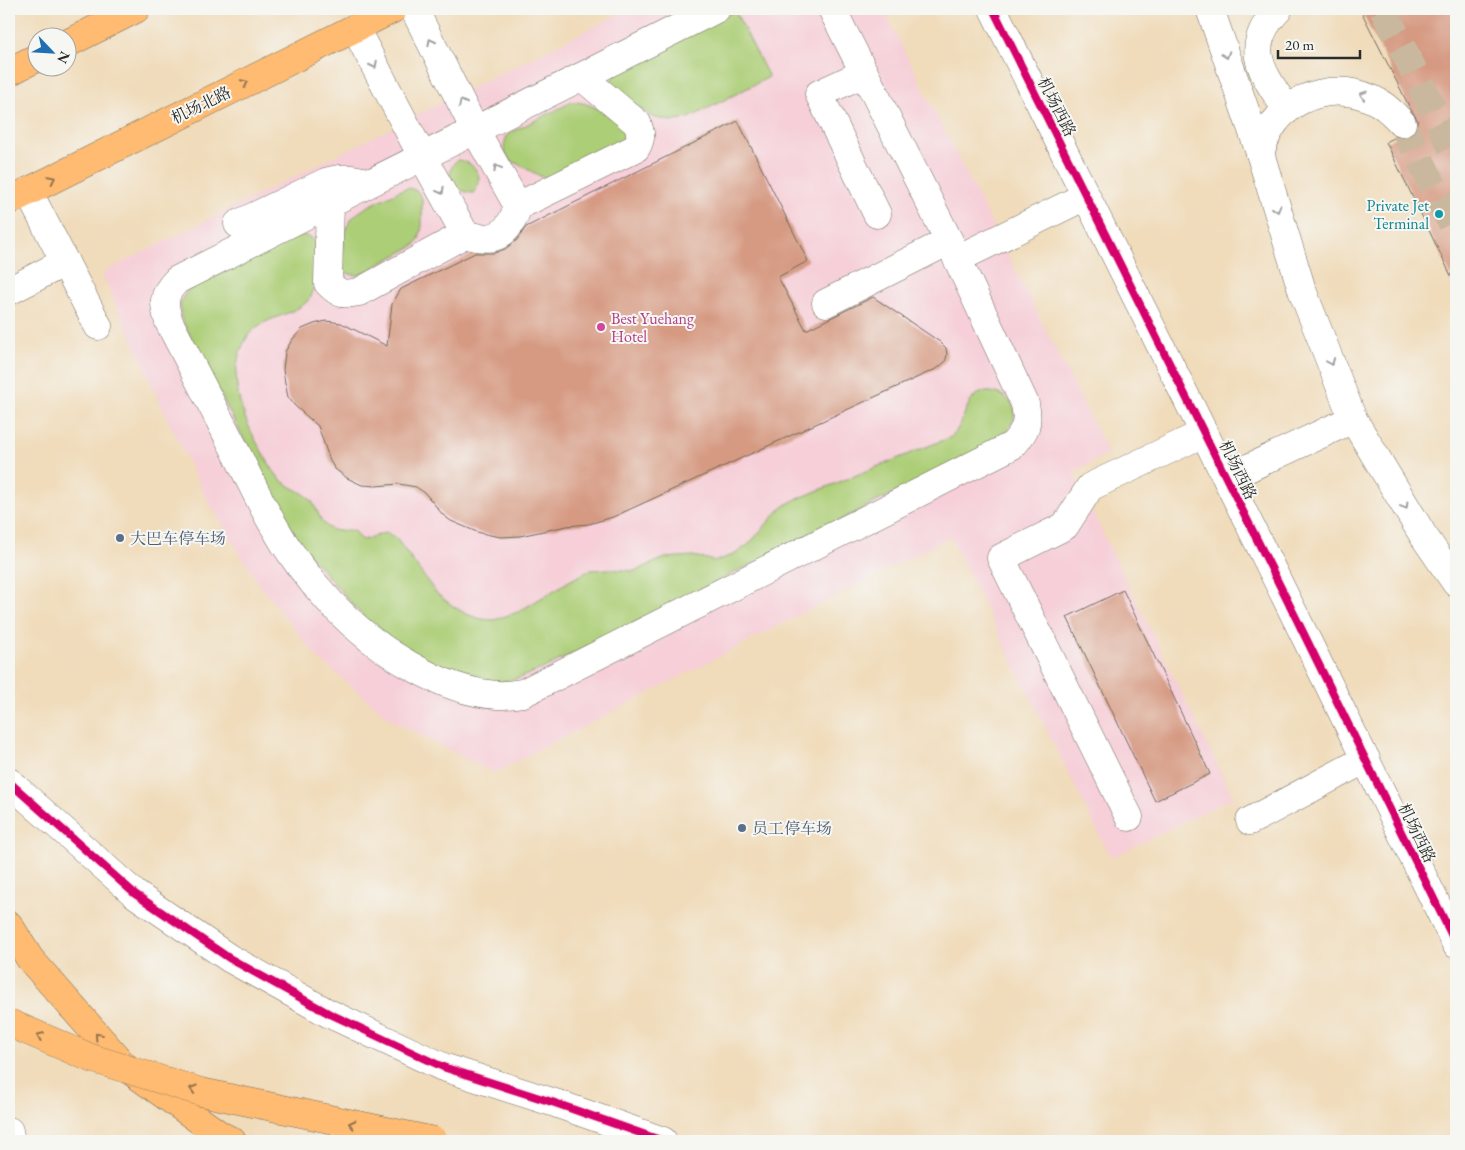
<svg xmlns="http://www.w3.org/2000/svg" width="1465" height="1150" viewBox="0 0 1465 1150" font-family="'EB Garamond','Noto Serif SC',serif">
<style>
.built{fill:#f6cfd8}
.green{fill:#acce76;stroke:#6c7c50}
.building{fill:#d69a82}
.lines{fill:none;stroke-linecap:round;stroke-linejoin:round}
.minor-tunnel{stroke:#c9b89d;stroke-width:28;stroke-dasharray:28 14;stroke-linecap:butt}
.minor-casing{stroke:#70695d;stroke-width:29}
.major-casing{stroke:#70695d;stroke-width:29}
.minor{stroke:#fff;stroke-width:28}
.major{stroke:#febb71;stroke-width:28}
.highway-bridge-casing{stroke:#70695d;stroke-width:29;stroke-linecap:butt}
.highway-bridge{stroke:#febb71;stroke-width:28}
.cycleway-casing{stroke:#f6f6f2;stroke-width:11}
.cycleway{stroke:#d6006c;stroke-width:8}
.oneway{stroke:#a0a0a0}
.oneway2{stroke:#94734e}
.culture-dot{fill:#0f9aa8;stroke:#f6f6f2;stroke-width:2}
.hotel-dot{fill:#d1479c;stroke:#f6f6f2;stroke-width:2}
.service-dot{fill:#5c6f8a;stroke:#f6f6f2;stroke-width:2}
.labels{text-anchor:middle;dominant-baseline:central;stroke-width:4;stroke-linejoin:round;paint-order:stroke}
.street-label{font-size:16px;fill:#2b2b2b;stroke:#f6f6f2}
.culture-label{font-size:16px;fill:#0d838f;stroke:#f6f6f2;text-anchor:end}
.hotel-label{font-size:16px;fill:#b23c85;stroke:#f6f6f2;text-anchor:start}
.service-label{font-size:16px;fill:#4e5e75;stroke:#f6f6f2;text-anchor:start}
</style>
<rect width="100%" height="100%" fill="#f6f6f2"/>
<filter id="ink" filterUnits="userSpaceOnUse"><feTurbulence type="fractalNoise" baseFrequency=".02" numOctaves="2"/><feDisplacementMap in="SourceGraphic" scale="10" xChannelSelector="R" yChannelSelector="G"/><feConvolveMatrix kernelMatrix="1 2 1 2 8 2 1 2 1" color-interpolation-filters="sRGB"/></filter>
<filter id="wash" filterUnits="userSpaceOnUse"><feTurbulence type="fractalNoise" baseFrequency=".0096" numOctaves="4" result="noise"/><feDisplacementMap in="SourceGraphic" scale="20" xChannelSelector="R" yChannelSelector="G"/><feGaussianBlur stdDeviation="1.12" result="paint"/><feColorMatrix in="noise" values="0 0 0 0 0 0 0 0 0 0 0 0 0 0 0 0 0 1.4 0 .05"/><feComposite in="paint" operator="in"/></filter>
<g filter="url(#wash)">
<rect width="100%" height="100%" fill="#f0dbba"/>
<!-- built -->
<path class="built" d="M629 9H883L1108 453 1073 473 1233 797 1111 858 950 537 494 773 390 719 317 657 258 583 204 494 161 405 102 273Z"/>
<!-- green -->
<g class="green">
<path d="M735 11 769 77 689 118 671 121 652 117 618 93 612 86V79L616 73 622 69Z"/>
<path d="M572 102C590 101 615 117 626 130L624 142 549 179 542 177 510 160C502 152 503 144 508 134Z"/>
<path d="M457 160C475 161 487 179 473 193 454 192 442 175 457 160Z"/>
<path d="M409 188 417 191 422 198V226L419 239 415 245 359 275C341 276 341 265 342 252 343 237 345 223 358 213 368 205 390 196 403 189Z"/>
<path d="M301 235C308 236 313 238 316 245 318 253 314 287 311 297 296 318 259 315 246 339 225 375 242 417 261 450 267 460 272 470 280 479 289 488 302 490 311 500 318 509 319 522 329 528 337 534 346 528 354 531L359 538 362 540 372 538 378 535 385 533 396 538 436 593 450 604 466 614 481 619 494 620 518 612 571 580 590 570 609 569 635 571 665 558 693 556 716 561 735 554 748 545 780 509 792 501 951 437C953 435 956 432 958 428 964 418 966 405 974 397 985 386 1010 394 1014 408 1017 420 1008 432 1000 440L542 669 519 678 500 682 476 681 421 660 366 620 303 548 282 513 181 318C179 306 180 300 188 290Z"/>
</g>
<g id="blocks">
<!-- building -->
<g class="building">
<path d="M1360 9H1456V286L1386 142 1396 137 1406 138 1413 134 1418 126 1417 119 1410 108Z"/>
<path d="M738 121 808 261 778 277 806 330 873 297 940 342 946 348 947 355 945 362 938 368 613 517 589 524 567 526 520 536 501 537 490 535 477 532 451 521 443 515 425 493 416 487 399 484 376 486 362 485 347 478 335 469 330 461 318 426 295 406 288 397 285 383 283 370 285 352 292 340 302 329 314 324 326 321 341 323 387 346 392 304 401 289 475 253H494L505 249 517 240 526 227Z"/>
<path d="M1123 590 1210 774 1155 801 1067 617Z"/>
</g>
</g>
</g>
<g filter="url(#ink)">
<use href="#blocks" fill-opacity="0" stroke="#70695d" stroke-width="1"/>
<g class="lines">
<!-- minor-tunnel -->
<g class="minor-tunnel">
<path d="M1383 9 1456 156"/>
<path d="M1402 123 1456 232"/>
</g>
<!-- minor casing -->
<g class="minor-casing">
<g id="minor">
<path d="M716 9 177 280C162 295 163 303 169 322 191 365 213 407 235 450 247 474 258 498 271 521 303 579 353 634 411 666 437 681 467 693 497 695 505 696 515 694 523 693L1013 445C1026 430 1029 424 1025 404L949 241 832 9"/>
<path d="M993 9 1297 620 1456 944"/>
<path d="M1210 9 1260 153 1302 290 1353 419 1423 535 1456 583"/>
<path d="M1278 10C1241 48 1263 73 1287 110"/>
<path d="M355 28 422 156 465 234C494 244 509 235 518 206L475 130 414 9"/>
<path d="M864 73 819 94 877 214"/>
<path d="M1260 153C1264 141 1268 131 1275 122 1298 92 1339 84 1372 99 1384 104 1393 113 1402 123"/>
<path d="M28 191 98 326"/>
<path d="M330 202 328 283C340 295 343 295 359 292L465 234"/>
<path d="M518 206 636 148C642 138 641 133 637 123L582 77"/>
<path d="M238 224 326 182C343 177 351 178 368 182"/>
<path d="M957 259 1086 196"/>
<path d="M9 291 65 262"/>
<path d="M826 303 949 241"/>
<path d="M1227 478 1353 419"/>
<path d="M9 782 135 894 229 958 328 1013 443 1067 555 1103 663 1141"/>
<path d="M1129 817 1001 558 1065 526 1090 487 1204 433"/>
<path d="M1250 821 1366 759"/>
<path d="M9 1131 11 1141"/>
</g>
</g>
<!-- major casing -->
<g class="major-casing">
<g id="major">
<path d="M68 43 136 9"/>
<path d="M9 72 38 57"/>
<path d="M9 201 393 9"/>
<path d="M9 925 30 959 124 1066 220 1135 232 1141"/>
</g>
</g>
<!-- minor -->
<use href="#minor" class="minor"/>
<!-- major -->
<use href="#major" class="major"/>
<!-- highway-bridge casing -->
<g class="highway-bridge-casing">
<path id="highway-bridge" d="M9 1023 91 1058 201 1092 434 1141"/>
</g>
<!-- highway-bridge -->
<use href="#highway-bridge" class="highway-bridge"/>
<!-- cycleway casing -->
<g class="cycleway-casing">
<g id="cycleway">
<path d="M993 9 1297 620 1456 944"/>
<path d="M9 782 135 894 229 958 328 1013 443 1067 555 1103 663 1141"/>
</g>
</g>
<!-- cycleway -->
<use href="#cycleway" class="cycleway"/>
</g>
<!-- one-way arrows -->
<defs><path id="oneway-chevron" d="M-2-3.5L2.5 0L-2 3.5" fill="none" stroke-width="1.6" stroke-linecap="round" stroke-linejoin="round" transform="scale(1.25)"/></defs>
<g class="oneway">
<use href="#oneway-chevron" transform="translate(431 42) rotate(-117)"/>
<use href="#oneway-chevron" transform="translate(1226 55) rotate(71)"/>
<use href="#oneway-chevron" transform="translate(374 65) rotate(63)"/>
<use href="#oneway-chevron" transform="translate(1363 95) rotate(-162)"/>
<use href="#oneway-chevron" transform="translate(462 103) rotate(-117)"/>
<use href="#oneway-chevron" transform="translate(497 168) rotate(-119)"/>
<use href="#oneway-chevron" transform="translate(441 191) rotate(61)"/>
<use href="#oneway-chevron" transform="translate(1277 209) rotate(73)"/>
<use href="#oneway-chevron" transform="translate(1331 362) rotate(69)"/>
<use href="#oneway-chevron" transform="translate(1405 506) rotate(59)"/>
</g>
<g class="oneway2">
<use href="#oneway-chevron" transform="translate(245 83) rotate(-26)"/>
<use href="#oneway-chevron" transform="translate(52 179) rotate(-26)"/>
<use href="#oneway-chevron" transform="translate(40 1036) rotate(-157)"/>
<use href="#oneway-chevron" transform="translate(98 1036) rotate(-131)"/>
<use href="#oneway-chevron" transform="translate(193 1089) rotate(-163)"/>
<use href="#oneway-chevron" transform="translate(352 1124) rotate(-168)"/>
</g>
</g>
<!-- markers -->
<circle class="culture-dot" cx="1439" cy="214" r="5"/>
<circle class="hotel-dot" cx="601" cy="327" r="5"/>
<g class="service-dot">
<circle cx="120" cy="538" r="5"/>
<circle cx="742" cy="828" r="5"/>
</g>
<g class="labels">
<!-- street labels -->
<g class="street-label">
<text transform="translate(201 105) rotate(-26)">机场北路</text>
<text transform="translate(1057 107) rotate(63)">机场西路</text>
<text transform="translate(1238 470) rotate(64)">机场西路</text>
<text transform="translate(1417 833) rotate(64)">机场西路</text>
</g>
<!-- culture labels -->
<g class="culture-label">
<text x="1429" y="205">Private Jet<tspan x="1429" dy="18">Terminal</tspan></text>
</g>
<!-- hotel labels -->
<g class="hotel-label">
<text x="611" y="318">Best Yuehang<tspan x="611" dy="18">Hotel</tspan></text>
</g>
<!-- service labels -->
<g class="service-label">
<text x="130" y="538">大巴车停车场</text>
<text x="752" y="828">员工停车场</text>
</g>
</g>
<!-- margin -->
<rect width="1465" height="1150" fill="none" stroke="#f6f6f2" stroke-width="30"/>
<!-- north arrow -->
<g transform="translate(52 52) rotate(115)"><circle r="24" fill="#f6f6f2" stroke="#a5a5a2"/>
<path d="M0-4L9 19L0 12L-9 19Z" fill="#1f6fb2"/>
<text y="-8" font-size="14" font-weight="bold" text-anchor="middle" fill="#2b2b2b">N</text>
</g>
<!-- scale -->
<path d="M1278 50v8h82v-8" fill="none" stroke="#2b2b2b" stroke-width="2.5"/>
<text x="1285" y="50" font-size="15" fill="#2b2b2b" stroke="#f6f6f2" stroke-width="4" paint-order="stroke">20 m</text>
</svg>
